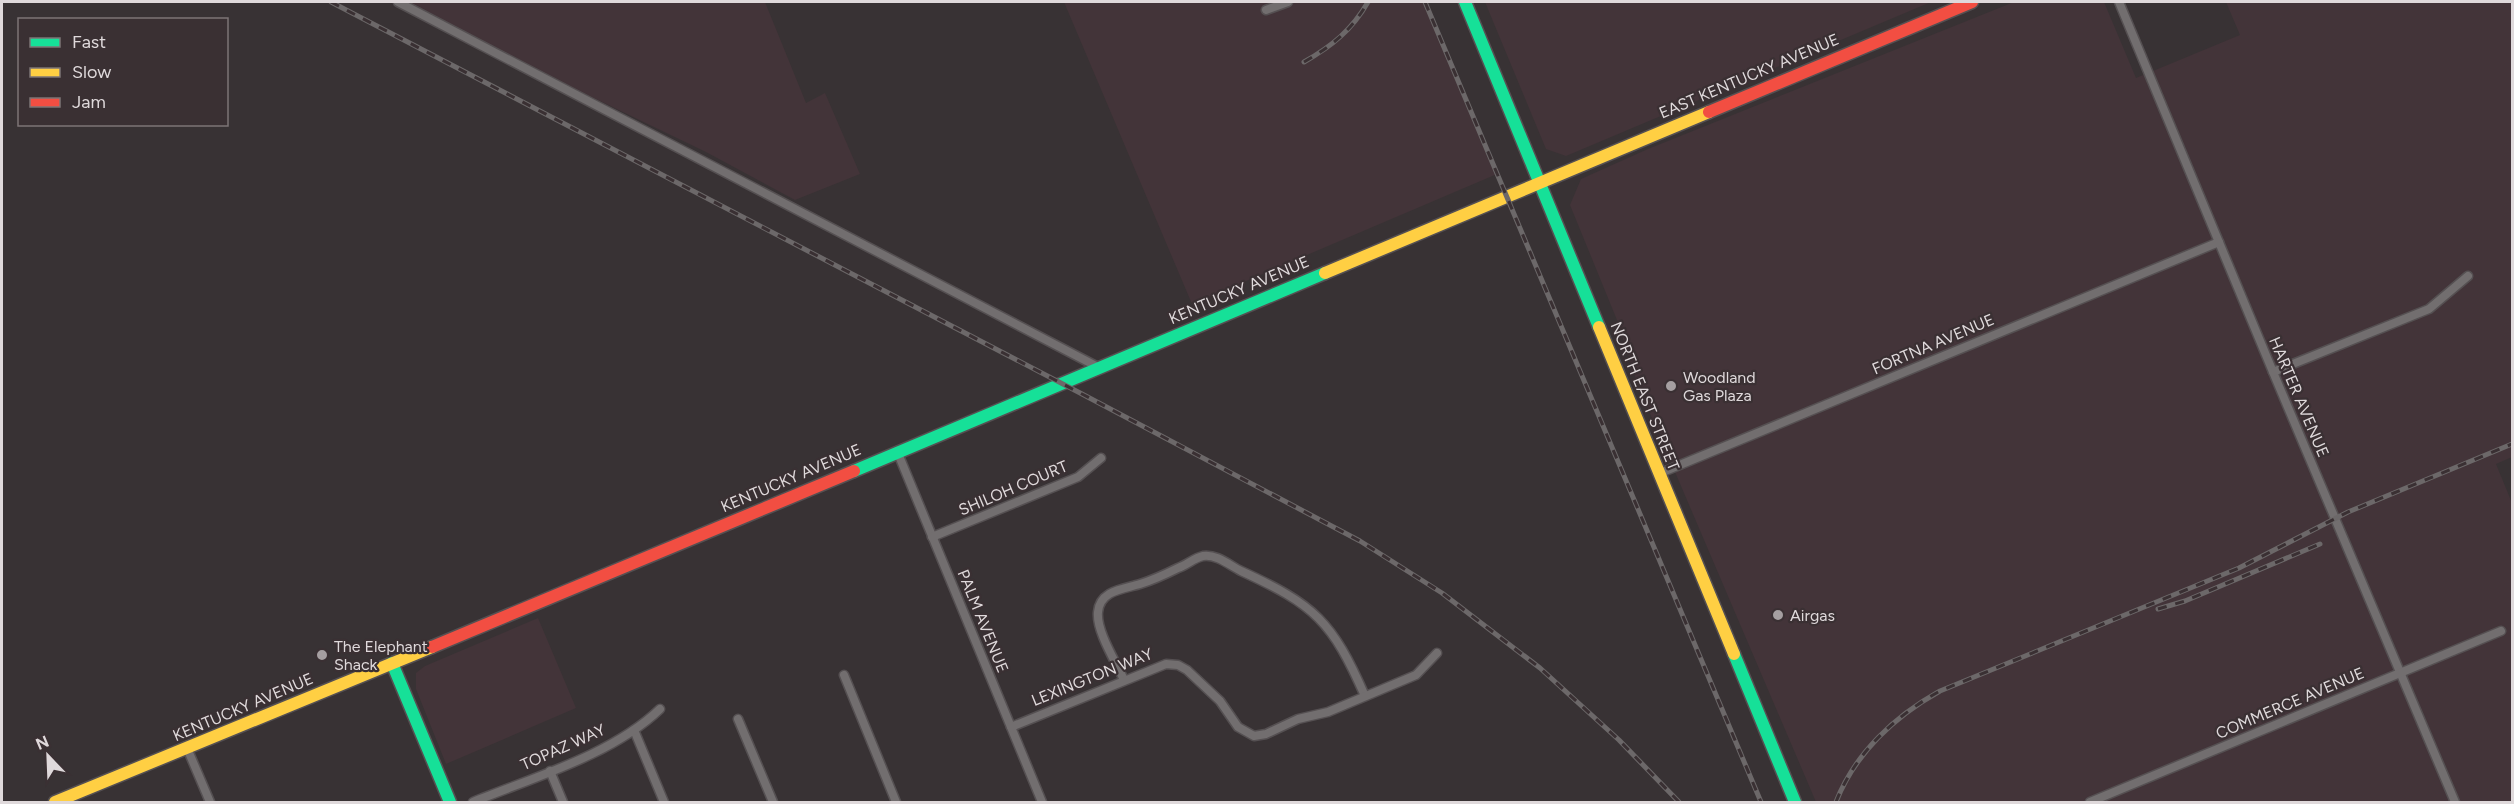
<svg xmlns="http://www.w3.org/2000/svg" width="2514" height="804" viewBox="0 0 2514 804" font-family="Figtree,sans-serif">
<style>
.built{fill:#433439}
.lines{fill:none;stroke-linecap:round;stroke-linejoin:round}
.street-casing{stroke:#555052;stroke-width:11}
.fast-casing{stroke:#555052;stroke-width:15}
.slow-casing{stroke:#555052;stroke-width:15}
.jam-casing{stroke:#555052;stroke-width:15}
.street{stroke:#726e6f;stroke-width:8}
.fast{stroke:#16e098;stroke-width:12}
.slow{stroke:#ffcf43;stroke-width:12}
.jam{stroke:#f24e42;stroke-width:12}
.rail-casing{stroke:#6c6869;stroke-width:5}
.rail{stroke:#3a3033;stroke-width:3;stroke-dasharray:9;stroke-linecap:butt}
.poi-dot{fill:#a59fa1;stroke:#3a3033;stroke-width:2}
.labels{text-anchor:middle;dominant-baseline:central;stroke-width:4.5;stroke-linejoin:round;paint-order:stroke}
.street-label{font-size:16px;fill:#dfd9db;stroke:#3a3033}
.poi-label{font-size:16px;fill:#dfd9db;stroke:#3a3033;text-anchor:start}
</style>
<rect width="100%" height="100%" fill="#383234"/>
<!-- built -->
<g class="built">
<path d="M394 2H765L806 103 825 93 860 174 795 200 706 152Z"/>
<path d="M1064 2H1424L1497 174 1192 304Z"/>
<path d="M1485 2H1931L1566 156 1546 149Z"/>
<path d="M2014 2H2104L2136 78 2240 35 2226 2H2512V457L2496 464 2512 503V802H1816L1637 383 1617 320 1570 205 1581 179 1648 149Z"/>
<path d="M538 618 576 708 446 764 416 689V673L425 666Z"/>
</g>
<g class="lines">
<!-- street casing -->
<g class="street-casing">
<g id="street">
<path d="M398 2 1098 367"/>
<path d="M2119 2 2273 372 2455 802"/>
<path d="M1266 10 1288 2"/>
<path d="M2273 372 2429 309 2468 276"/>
<path d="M897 451 1042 802"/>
<path d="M1658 474 2219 242"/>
<path d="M932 537 1078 477 1101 458"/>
<path d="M844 675 896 802"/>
<path d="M1124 680C1116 662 1096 631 1098 612 1100 590 1124 589 1140 584 1153 580 1166 574 1178 568 1187 565 1194 558 1203 556 1217 554 1229 565 1241 571 1315 605 1332 621 1365 696"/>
<path d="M738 719 773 802"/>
<path d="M1011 727 1166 664 1178 665 1187 670 1220 701 1238 727 1254 736 1266 734 1298 719 1328 712 1416 675 1437 653"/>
<path d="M634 730 664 802"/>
<path d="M187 748 210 802"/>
<path d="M550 771 563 802"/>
<path d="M473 802C534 777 612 755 660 709"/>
<path d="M2090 802 2501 631"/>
</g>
</g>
<!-- fast casing -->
<g class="fast-casing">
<g id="fast">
<path d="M1465 2 1599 327"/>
<path d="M854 471 1325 273"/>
<path d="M1734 654 1795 802"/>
<path d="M392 663 450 802"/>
</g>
</g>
<!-- slow casing -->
<g class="slow-casing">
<g id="slow">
<path d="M1325 273 1709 112"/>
<path d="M1599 327 1734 654"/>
<path d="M55 802 432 647"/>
</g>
</g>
<!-- jam casing -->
<g class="jam-casing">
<g id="jam">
<path d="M1709 112 1972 2"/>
<path d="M432 647 854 471"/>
</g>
</g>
<!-- street -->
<use href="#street" class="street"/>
<!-- fast -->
<use href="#fast" class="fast"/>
<!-- slow -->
<use href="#slow" class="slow"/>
<!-- jam -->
<use href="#jam" class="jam"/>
<!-- rail casing -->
<g class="rail-casing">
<g id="rail">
<path d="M331 2 1082 394 1360 541 1442 593 1540 668 1619 740 1679 802"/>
<path d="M1425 2 1761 802"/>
<path d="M1304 62C1332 46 1352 30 1368 2"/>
<path d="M2158 609 2185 601 2320 544"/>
<path d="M1836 802C1855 753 1895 716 1940 691L2239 568 2348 512 2512 444"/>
</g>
</g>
<!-- rail -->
<use href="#rail" class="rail"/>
</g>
<!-- markers -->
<g class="poi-dot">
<circle cx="1671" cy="386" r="6"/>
<circle cx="1778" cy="615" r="6"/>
<circle cx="322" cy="655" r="6"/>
</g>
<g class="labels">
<!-- street labels -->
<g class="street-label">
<text transform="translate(1749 76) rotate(-23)">EAST KENTUCKY AVENUE</text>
<text transform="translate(1239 290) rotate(-23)">KENTUCKY AVENUE</text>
<text transform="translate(1933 344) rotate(-23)">FORTNA AVENUE</text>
<text transform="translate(1645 396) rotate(68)">NORTH EAST STREET</text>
<text transform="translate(2299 397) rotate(67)">HARTER AVENUE</text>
<text transform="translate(791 478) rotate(-23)">KENTUCKY AVENUE</text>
<text transform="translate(1013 488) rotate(-23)">SHILOH COURT</text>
<text transform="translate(983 621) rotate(68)">PALM AVENUE</text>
<text transform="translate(1092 677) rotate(-22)">LEXINGTON WAY</text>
<text transform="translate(2290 703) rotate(-23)">COMMERCE AVENUE</text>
<text transform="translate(243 707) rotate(-23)">KENTUCKY AVENUE</text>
<text transform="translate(563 747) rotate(-24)">TOPAZ WAY</text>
</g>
<!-- poi labels -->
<g class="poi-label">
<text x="1683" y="377">Woodland<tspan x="1683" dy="18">Gas Plaza</tspan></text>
<text x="1790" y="615">Airgas</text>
<text x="334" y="646">The Elephant<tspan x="334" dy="18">Shack</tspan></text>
</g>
</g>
<!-- border -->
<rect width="2514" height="804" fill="none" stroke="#dfd9db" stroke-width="6"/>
<!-- legend -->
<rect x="18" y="18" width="210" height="108" fill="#3a3033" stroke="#7c7476" stroke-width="1.5"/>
<rect x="30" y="38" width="30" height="9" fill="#16e098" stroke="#7c7476" stroke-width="1.5"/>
<text x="72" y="48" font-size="18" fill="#dfd9db">Fast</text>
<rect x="30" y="68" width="30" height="9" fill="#ffcf43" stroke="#7c7476" stroke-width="1.5"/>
<text x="72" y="78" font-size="18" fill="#dfd9db">Slow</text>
<rect x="30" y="98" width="30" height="9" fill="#f24e42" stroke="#7c7476" stroke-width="1.5"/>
<text x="72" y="108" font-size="18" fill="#dfd9db">Jam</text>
<!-- north arrow -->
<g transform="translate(48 756) rotate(337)" stroke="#3a3033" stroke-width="4.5" paint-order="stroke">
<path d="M0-4.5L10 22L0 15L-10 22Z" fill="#dfd9db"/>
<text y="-9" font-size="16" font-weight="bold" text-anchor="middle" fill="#dfd9db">N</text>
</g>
</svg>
